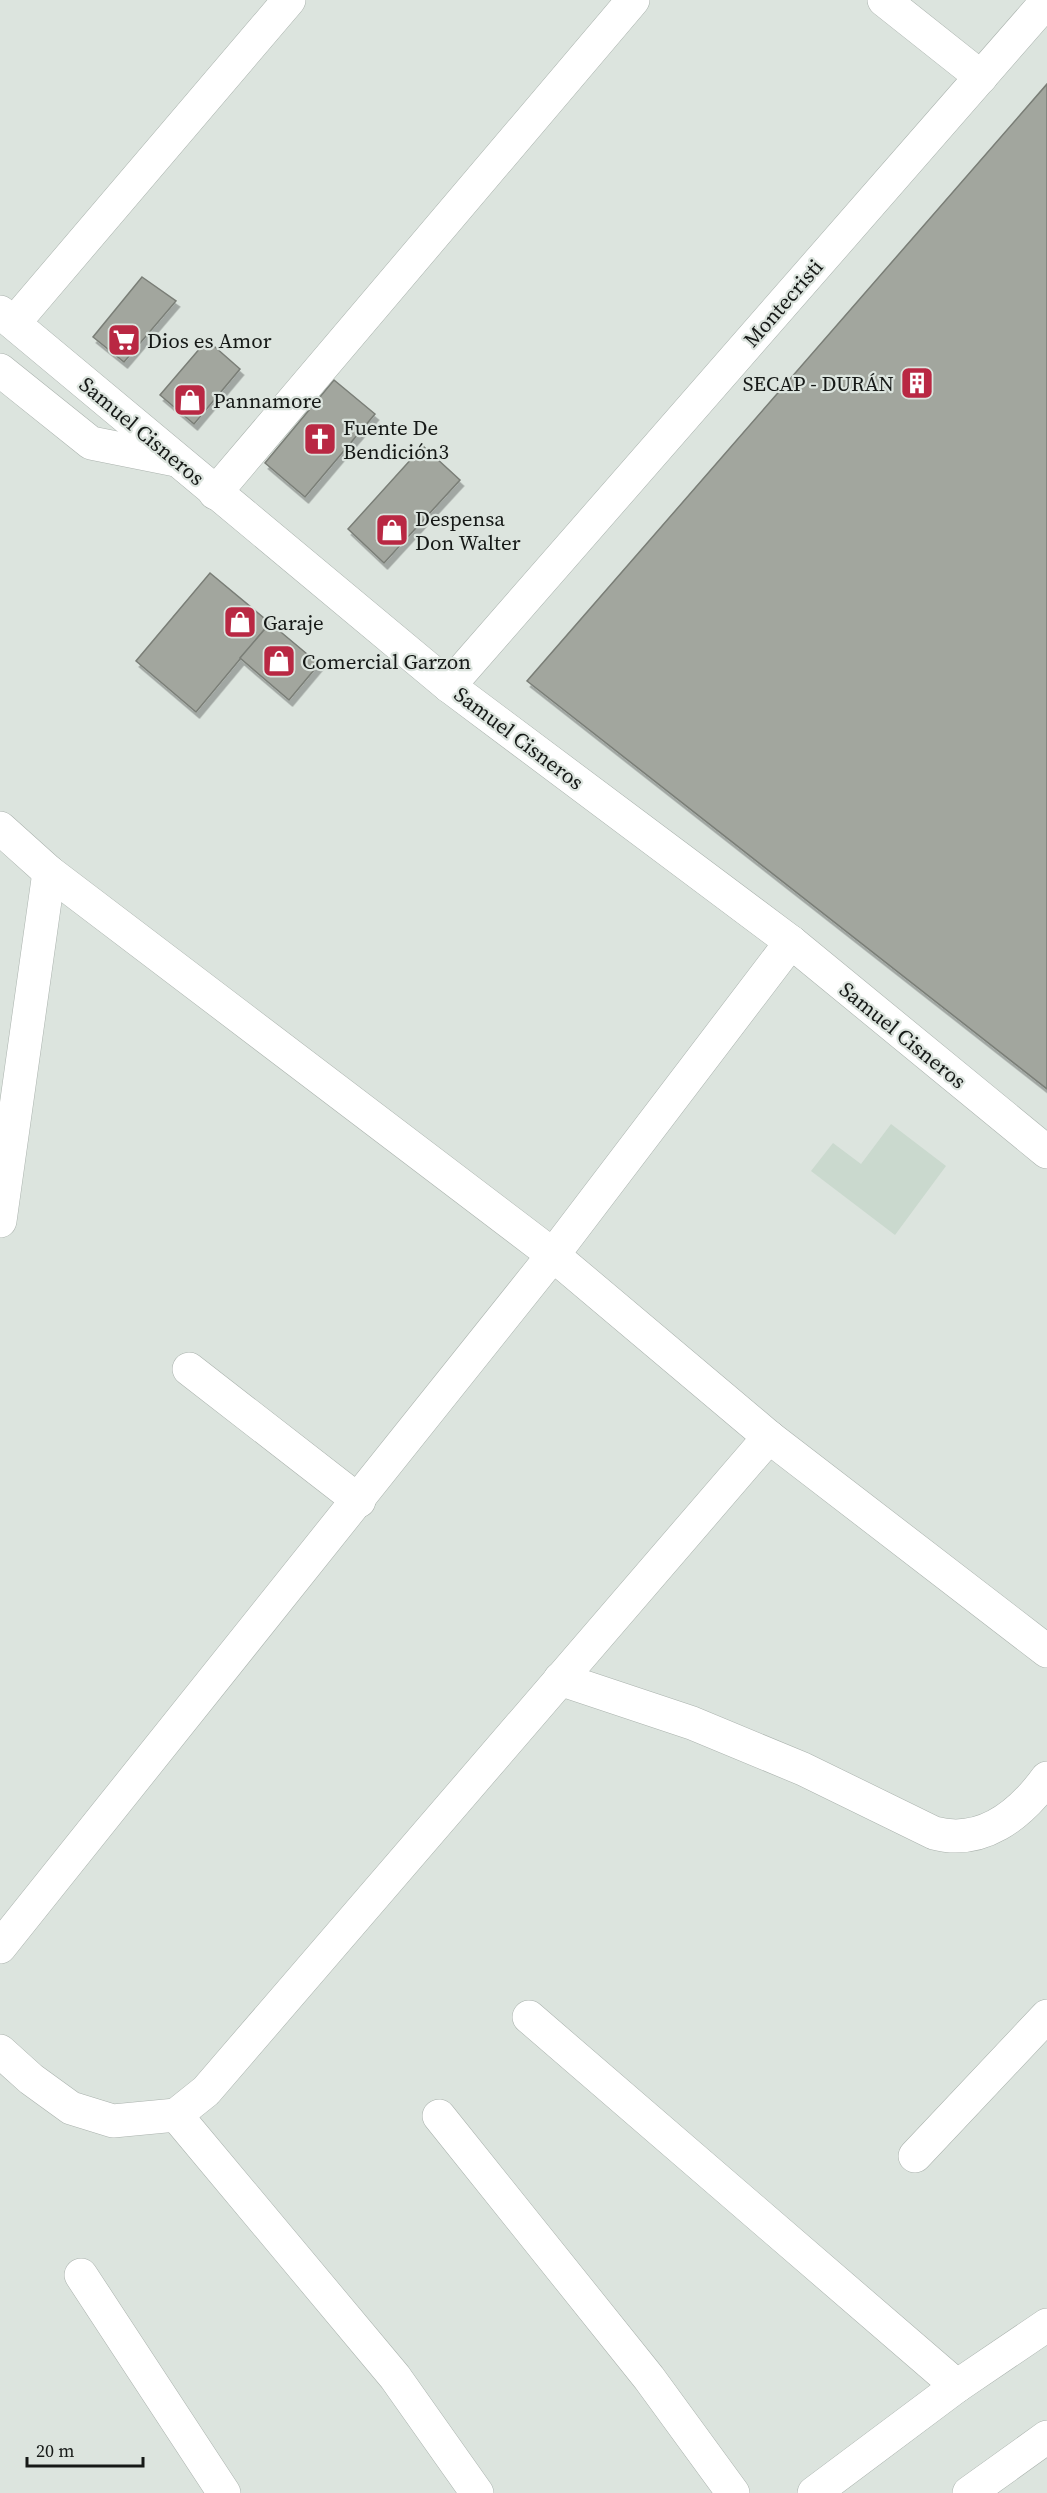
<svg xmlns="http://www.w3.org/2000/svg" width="1047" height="2493" viewBox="0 0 1047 2493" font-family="'Source Serif 4',serif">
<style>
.built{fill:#cad9ce}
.building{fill:#a2a69e;stroke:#7a7e77;stroke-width:1.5;filter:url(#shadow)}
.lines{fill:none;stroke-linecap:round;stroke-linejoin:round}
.minor-casing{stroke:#aab2ad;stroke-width:34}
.tertiary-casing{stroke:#aab2ad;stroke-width:34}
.minor{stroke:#fff;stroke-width:33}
.tertiary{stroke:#fff;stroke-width:33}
.labels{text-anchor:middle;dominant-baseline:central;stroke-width:4.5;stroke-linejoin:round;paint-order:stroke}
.street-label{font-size:21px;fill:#161917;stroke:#dce4de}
.poi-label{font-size:21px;fill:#161917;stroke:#dce4de;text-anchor:start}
</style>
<defs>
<filter id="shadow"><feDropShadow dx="3.5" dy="6" stdDeviation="0" flood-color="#0004"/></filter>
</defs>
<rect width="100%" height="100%" fill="#dce4de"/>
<!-- built -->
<path class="built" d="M891 1124 946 1166 895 1235 811 1171 833 1143 861 1164Z"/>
<!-- building -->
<g class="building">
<path d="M1047 84V1089L527 681Z"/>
<path d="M142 277 176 301 124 362 93 337Z"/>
<path d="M207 340 240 369 194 424 160 395Z"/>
<path d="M334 380 375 414 305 497 265 463Z"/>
<path d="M423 446 460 480 384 563 348 529Z"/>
<path d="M210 573 270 623 196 712 136 661Z"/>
<path d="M270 623 319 664 289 700 240 658Z"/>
</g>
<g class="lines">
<!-- minor casing -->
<g class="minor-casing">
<g id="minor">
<path d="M884 0 981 77"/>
<path d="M14 323 289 0"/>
<path d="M0 370 91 443 176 460"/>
<path d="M215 493 633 0"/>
<path d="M449 686 1047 1"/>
<path d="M0 828 49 872 553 1255 769 1437 1047 1651"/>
<path d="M0 1221 49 872"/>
<path d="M189 1369 359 1501"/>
<path d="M560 1679 692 1723 803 1769 934 1833C982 1846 1020 1815 1047 1778"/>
<path d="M0 1947 553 1255 791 942"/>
<path d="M529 2017 957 2386"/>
<path d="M0 2051 31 2079 71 2108 113 2121 176 2115 206 2091 769 1437"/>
<path d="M176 2115 395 2377 477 2493"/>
<path d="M439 2116 649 2378 733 2493"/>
<path d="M915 2156 1047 2016"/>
<path d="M81 2275 224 2493"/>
</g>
</g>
<!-- tertiary casing -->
<g class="tertiary-casing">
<g id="tertiary">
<path d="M0 312 449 686 791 942 1047 1152"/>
<path d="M814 2493 957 2386 1047 2325"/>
<path d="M969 2493 1047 2437"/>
</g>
</g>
<!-- minor -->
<use href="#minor" class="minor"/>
<!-- tertiary -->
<use href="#tertiary" class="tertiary"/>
</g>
<!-- icons -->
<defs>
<g id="supermarket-square" transform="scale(1.725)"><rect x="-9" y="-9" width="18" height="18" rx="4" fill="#b92843" stroke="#dce4de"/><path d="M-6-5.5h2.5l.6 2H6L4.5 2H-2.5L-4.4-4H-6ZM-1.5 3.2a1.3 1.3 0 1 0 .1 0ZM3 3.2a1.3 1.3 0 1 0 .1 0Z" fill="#fff"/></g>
<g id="building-square" transform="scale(1.725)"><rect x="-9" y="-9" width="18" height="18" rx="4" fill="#b92843" stroke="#dce4de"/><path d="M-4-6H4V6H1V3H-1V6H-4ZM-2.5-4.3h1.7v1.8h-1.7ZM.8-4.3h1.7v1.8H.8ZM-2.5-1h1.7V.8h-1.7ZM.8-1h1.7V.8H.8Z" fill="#fff"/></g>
<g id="shop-square" transform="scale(1.725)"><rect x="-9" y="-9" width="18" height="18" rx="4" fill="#b92843" stroke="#dce4de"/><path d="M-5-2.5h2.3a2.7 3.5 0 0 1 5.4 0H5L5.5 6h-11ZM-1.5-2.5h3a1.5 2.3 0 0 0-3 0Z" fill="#fff"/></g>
<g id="church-square" transform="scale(1.725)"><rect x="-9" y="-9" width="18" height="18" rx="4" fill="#b92843" stroke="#dce4de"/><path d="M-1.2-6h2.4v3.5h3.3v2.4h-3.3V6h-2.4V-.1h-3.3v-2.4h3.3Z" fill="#fff"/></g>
</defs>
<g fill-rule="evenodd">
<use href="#supermarket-square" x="124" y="340"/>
<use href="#building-square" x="917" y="383"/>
<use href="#shop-square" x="190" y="400"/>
<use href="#church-square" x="320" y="439"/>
<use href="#shop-square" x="392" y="530"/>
<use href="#shop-square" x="240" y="622"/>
<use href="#shop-square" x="279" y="661"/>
</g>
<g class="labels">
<!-- street labels -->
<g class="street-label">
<text transform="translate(783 303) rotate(-49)">Montecristi</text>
<text transform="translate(142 431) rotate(40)">Samuel Cisneros</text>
<text transform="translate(519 738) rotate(37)">Samuel Cisneros</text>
<text transform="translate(903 1035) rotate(39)">Samuel Cisneros</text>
</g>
<!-- poi labels -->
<g class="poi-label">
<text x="147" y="340">Dios es Amor</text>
<text x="894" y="383" text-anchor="end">SECAP - DURÁN</text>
<text x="213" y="400">Pannamore</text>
<text x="343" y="427">Fuente De<tspan x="343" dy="24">Bendición3</tspan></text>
<text x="415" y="518">Despensa<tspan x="415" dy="24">Don Walter</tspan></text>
<text x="263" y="622">Garaje</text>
<text x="302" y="661">Comercial Garzon</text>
</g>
</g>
<!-- scale -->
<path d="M27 2457v9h116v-9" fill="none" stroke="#161917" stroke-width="3"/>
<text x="36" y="2457" font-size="18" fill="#161917" stroke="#dce4de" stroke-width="4.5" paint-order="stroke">20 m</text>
</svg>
